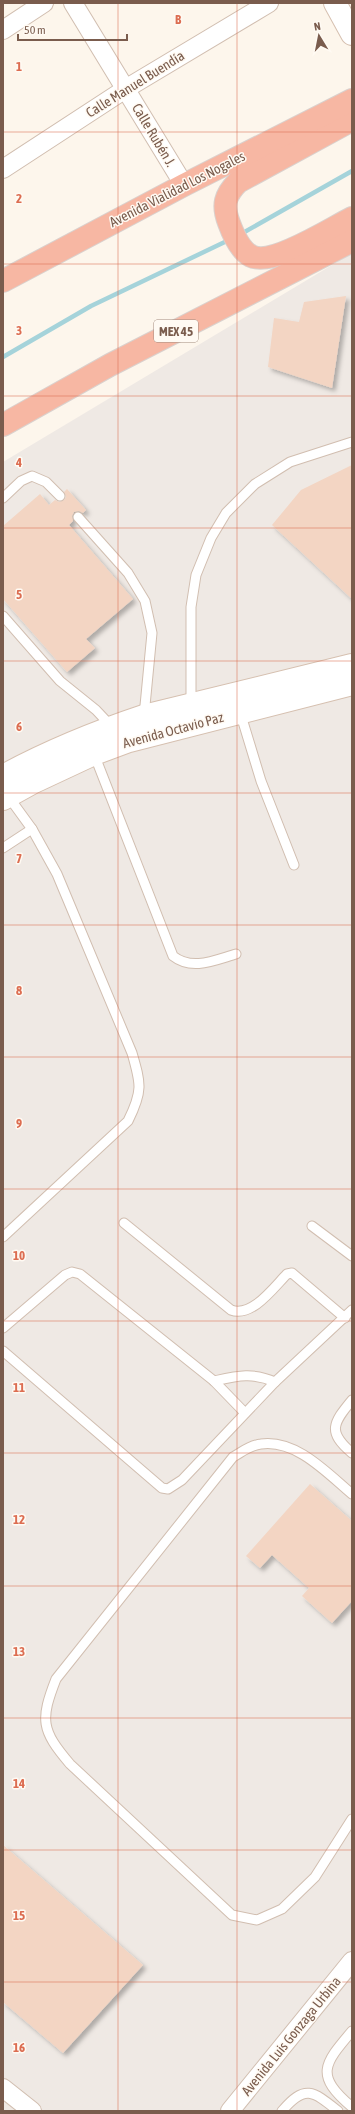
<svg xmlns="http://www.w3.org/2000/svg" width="355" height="2114" viewBox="0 0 355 2114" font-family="'Asap Condensed',sans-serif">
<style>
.industrial{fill:#efe9e4}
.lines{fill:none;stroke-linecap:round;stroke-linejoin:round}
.stream{stroke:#a5d3da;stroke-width:4.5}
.building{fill:#f3d5c3;filter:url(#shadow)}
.lane-casing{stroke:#d1beb0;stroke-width:11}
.street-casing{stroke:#d1beb0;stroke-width:20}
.secondary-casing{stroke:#d6c0b0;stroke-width:24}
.highway-casing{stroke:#dad1cd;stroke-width:24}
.lane{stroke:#fff;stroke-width:9}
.street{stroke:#fff;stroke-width:18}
.secondary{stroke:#fff;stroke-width:22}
.highway{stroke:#f7b7a3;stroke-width:22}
.grid{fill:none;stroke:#dc6d51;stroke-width:1;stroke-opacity:0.55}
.labels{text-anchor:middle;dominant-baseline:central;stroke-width:3;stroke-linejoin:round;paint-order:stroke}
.shield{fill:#fffaf3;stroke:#a28b7f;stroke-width:1}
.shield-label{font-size:13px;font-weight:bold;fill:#7a5c4d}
.street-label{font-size:14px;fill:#7a5c4d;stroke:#fffaf3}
.grid-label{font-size:13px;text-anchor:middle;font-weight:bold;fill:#dc6d51;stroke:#fffaf3;stroke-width:3;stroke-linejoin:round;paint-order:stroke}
</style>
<defs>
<filter id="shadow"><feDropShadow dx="3.5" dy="3.5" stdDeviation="2" flood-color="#0004"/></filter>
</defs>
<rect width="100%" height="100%" fill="#fdf6ec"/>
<!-- industrial -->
<path class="industrial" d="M352 253V2111H3V462Z"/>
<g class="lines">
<!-- stream -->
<g class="stream">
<path d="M241 234 352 171"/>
<path d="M3 357 91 306 231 239"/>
</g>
</g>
<!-- building -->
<g class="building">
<path d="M346 296 332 388 268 367 274 318 299 322 304 302Z"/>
<path d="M352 465V599L272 525 301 490Z"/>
<path d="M67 489 86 510 83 513 79 511 74 512 72 516 73 521 69 525 133 599 86 639 95 648 67 672 3 599V526L40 494 49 505 55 500 59 502 64 500 66 497 64 492Z"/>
<path d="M310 1484 352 1521V1601L332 1623 302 1596 309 1588 272 1555 260 1568 246 1556Z"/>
<path d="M3 1845 143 1965 63 2053 3 2002Z"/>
</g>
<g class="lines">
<!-- lane casing -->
<g class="lane-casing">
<g id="lane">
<path d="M3 498 21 481 32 476 46 482 60 496"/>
<path d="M78 517 128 573 145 601 152 633 144 716"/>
<path d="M3 616 60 681 96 710 112 727"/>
<path d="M191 705V607L196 575 211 538 226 513 255 484 290 462 352 442"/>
<path d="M240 712 261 781 294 865"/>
<path d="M94 754 173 956C192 971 215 960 236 954"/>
<path d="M3 848 32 829"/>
<path d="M124 1223 231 1310C252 1318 274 1287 287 1274L292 1273 345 1318"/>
<path d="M312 1226 352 1256"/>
<path d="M3 1237 128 1121C143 1091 141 1084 132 1053L57 874 32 829 8 796"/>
<path d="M3 1328 65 1275 72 1272 80 1274 214 1381 245 1413"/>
<path d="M3 1351 162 1488 168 1489 182 1480 275 1382 352 1310"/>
<path d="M214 1381C237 1376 253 1372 275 1382"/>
<path d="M352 1400C333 1423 327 1432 352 1453"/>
<path d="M352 1494C327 1473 296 1439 261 1444 250 1445 242 1452 233 1457L56 1679C40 1720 41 1730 70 1764L232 1915 257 1920 282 1909 315 1877 352 1819"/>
<path d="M352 2031C324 2064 314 2075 352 2107"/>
<path d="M282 2111C305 2084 313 2091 338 2111"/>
</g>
</g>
<!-- street casing -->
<g class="street-casing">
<g id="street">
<path d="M73 3 184 185"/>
<path d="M3 30 44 3"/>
<path d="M3 169 127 88 269 3"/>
<path d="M3 2088 32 2111"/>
<path d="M230 2111 352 1961"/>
</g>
</g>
<!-- secondary casing -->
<g class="secondary-casing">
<g id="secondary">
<path d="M335 3 352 34"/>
<path d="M3 776C51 750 93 733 144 716L352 665"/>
<path d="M3 799 32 783 94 754 129 741 352 684"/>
</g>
</g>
<!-- highway casing -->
<g class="highway-casing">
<g id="highway">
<path d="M352 120 238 182C225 195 222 205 229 223 233 234 240 250 251 256 272 267 330 229 352 218"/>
<path d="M3 281 184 185 352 100"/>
<path d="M3 425 110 365 352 241"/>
</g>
</g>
<!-- lane -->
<use href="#lane" class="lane"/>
<!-- street -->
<use href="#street" class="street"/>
<!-- secondary -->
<use href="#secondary" class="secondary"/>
<!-- highway -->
<use href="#highway" class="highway"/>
</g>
<!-- grid -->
<path class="grid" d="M118 3V2111M237 3V2111M3 132H352M3 264H352M3 396H352M3 528H352M3 661H352M3 793H352M3 925H352M3 1057H352M3 1189H352M3 1321H352M3 1453H352M3 1586H352M3 1718H352M3 1850H352M3 1982H352"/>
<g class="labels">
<!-- shield labels -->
<rect class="shield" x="154" y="320" width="44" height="22" rx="3"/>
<g class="shield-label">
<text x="176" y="331">MEX 45</text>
</g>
<!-- street labels -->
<g class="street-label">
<text transform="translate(135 84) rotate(-32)">Calle Manuel Buendía</text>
<text transform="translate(154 135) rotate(59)">Calle Rubén J.</text>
<text transform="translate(177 189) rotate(-27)">Avenida Vialidad Los Nogales</text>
<text transform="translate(173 730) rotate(-15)">Avenida Octavio Paz</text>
<text transform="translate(291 2036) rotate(-51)">Avenida Luis Gonzaga Urbina</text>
</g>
</g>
<g class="grid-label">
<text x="178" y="24">B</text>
<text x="19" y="71">1</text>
<text x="19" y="203">2</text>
<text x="19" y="335">3</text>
<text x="19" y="467">4</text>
<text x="19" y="599">5</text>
<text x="19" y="731">6</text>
<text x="19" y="863">7</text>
<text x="19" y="995">8</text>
<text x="19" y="1128">9</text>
<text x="19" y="1260">10</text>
<text x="19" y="1392">11</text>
<text x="19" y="1524">12</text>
<text x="19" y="1656">13</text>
<text x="19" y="1788">14</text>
<text x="19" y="1920">15</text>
<text x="19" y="2052">16</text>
</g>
<!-- border -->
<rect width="355" height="2114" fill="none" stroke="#7a5c4d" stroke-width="8"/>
<!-- north arrow -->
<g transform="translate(319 36) rotate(350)" stroke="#fffaf3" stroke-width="3" paint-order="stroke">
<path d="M0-3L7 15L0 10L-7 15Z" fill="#7a5c4d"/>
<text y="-6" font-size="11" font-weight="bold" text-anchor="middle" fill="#7a5c4d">N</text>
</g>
<!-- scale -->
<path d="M18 34v6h109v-6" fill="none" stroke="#7a5c4d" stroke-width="2"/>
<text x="24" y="34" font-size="12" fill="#7a5c4d" stroke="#fffaf3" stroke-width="3" paint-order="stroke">50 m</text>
</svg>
